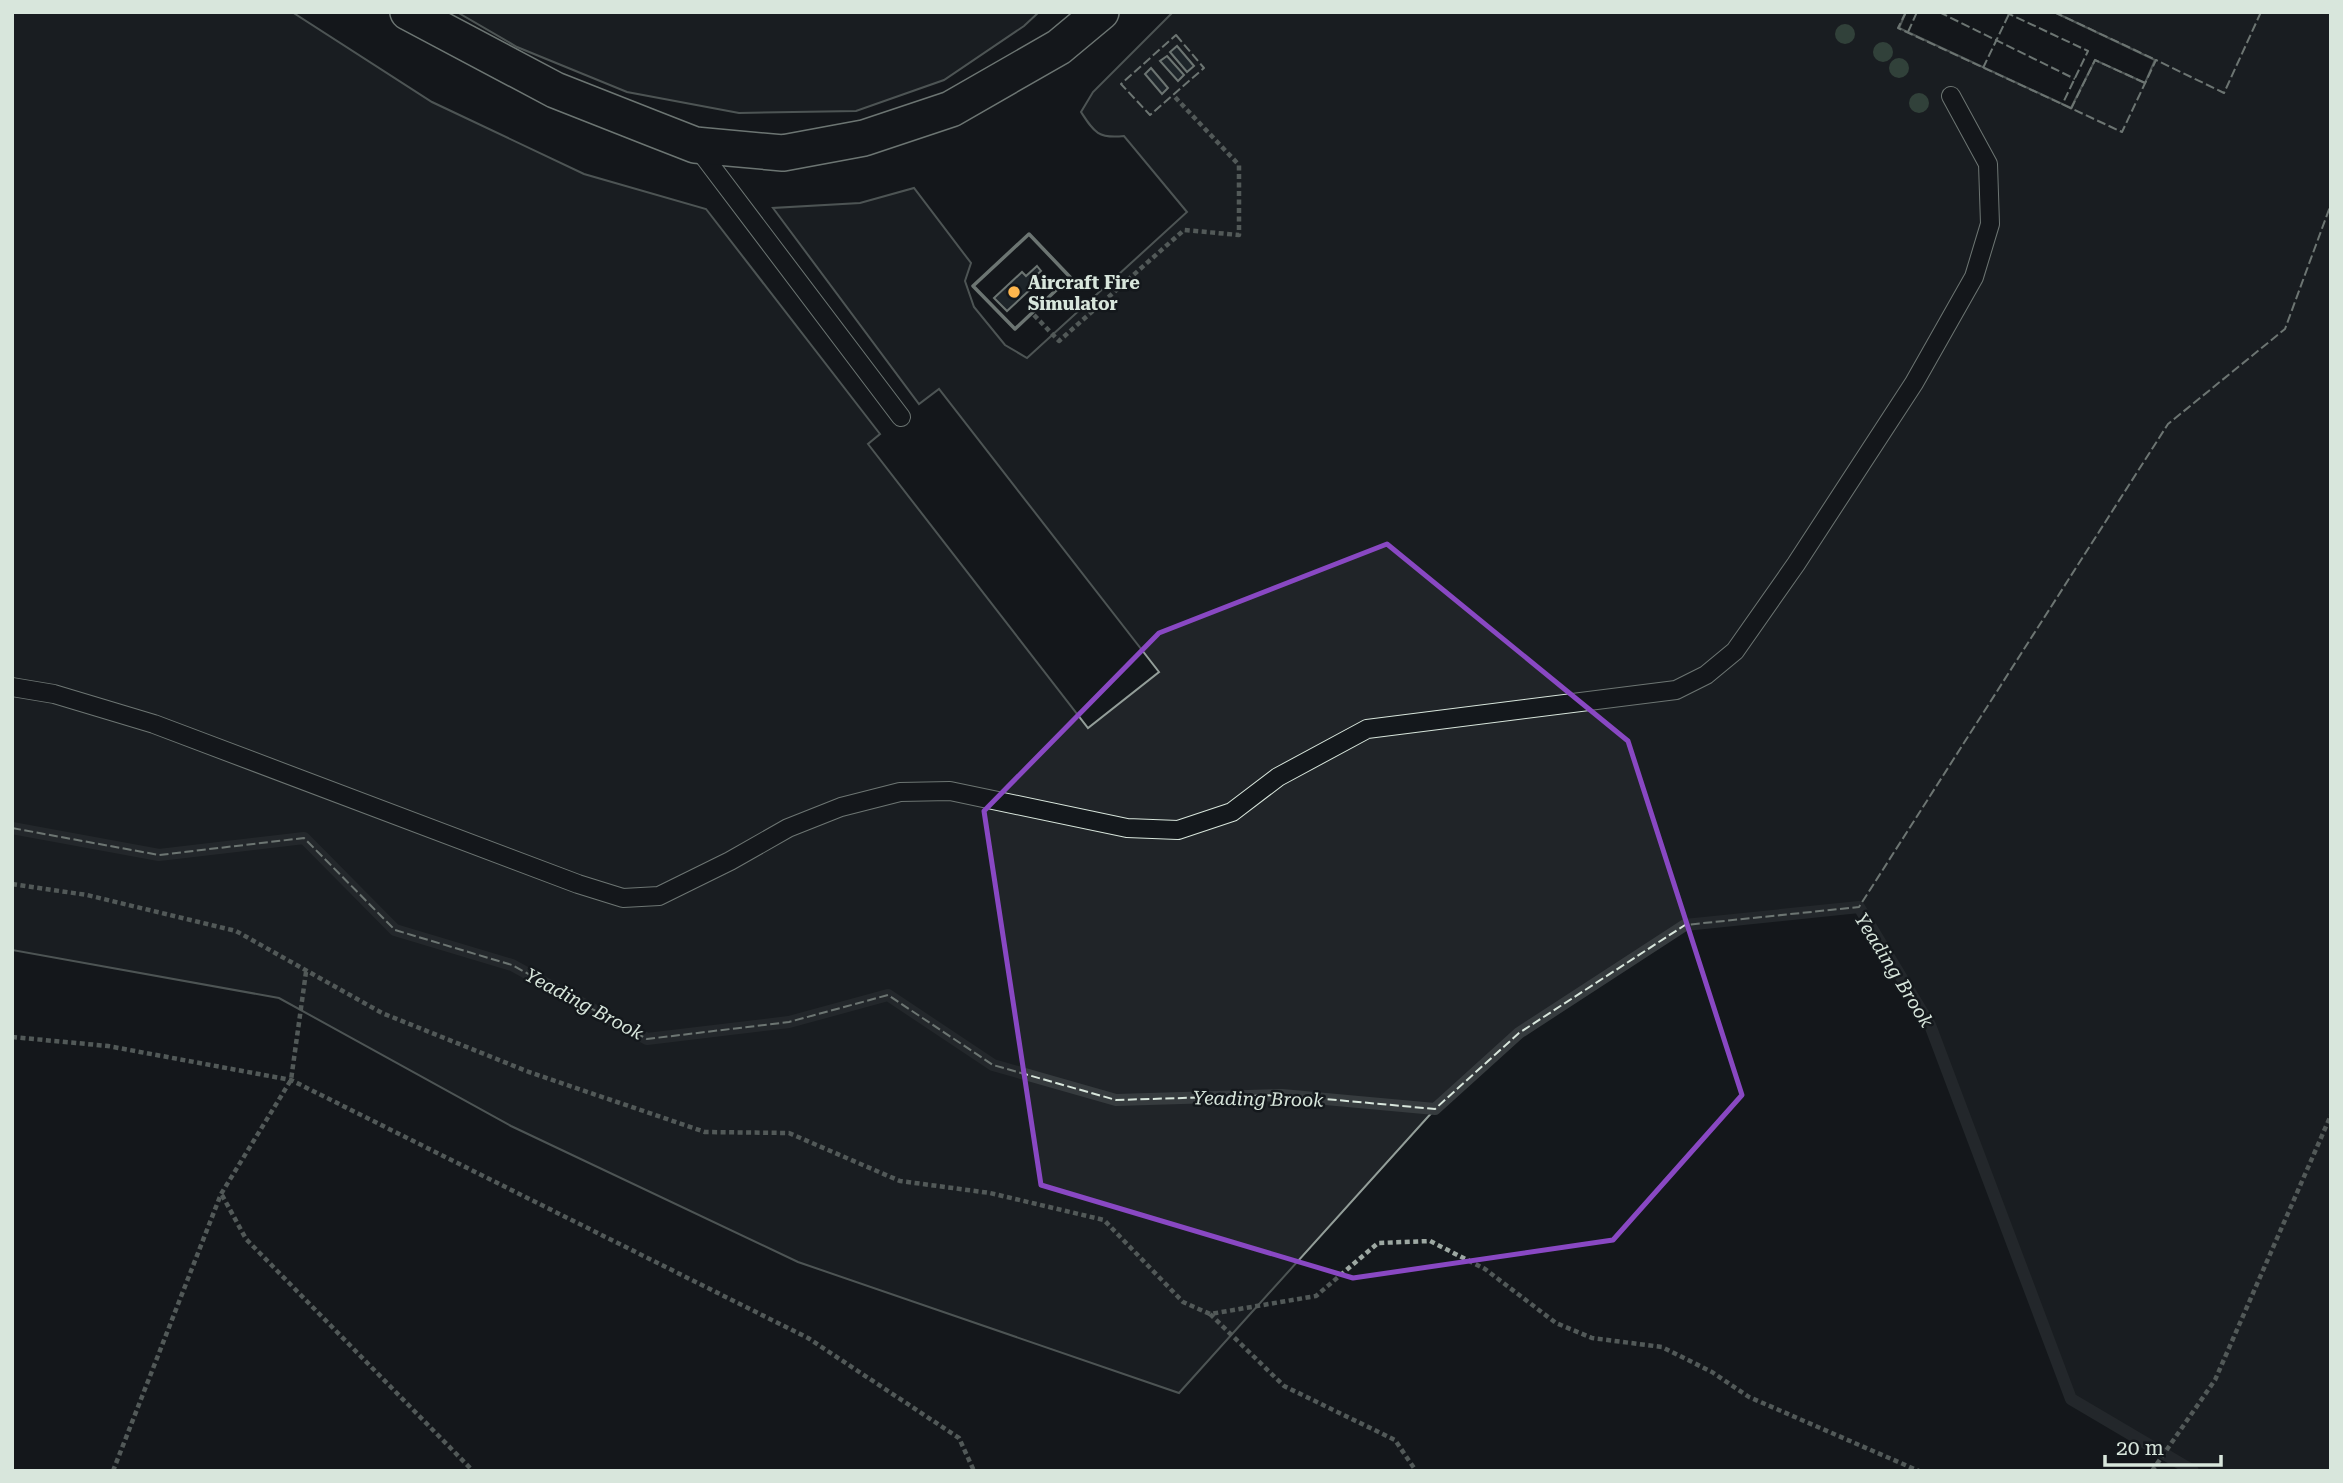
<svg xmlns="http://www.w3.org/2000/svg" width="2343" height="1483" viewBox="0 0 2343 1483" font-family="'Roboto Serif',serif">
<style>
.green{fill:#202428;stroke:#939e99;stroke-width:2}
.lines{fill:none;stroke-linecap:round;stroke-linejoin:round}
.stream{stroke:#363b3e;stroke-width:12}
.building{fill:#2c363c;stroke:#d8e6dc;stroke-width:2}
.lane-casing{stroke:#d8e6dc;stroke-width:20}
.street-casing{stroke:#d8e6dc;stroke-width:38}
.path{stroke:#9da8a2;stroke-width:4.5;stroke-dasharray:5 3.5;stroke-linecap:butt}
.lane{stroke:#14181c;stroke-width:18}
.street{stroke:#14181c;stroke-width:35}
.fence{stroke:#d8e6dc;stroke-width:2;stroke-dasharray:9 3.5;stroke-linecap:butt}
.wall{stroke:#d8e6dc;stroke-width:3.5}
.tree{fill:#55745f}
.marked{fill:none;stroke:#8948c3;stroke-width:5;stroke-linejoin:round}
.poi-dot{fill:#ffb74d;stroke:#14181c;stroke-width:2.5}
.labels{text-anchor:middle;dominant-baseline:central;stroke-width:5;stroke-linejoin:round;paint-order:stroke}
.poi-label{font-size:18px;font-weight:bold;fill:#d8e6dc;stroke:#14181c;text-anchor:start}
.water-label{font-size:19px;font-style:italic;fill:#d8e6dc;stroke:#14181c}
</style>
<rect width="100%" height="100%" fill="#14181c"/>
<!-- green -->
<g class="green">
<path d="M12 12H292L432 102 584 174 706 209 880 434 868 444 1088 728 1159 672 939 389 919 404 773 208 860 203 914 188 971 263 965 281 974 307 1005 345 1027 358 1187 212 1124 136C1098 139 1094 132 1081 112L1093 92 1173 12H1906L1899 28 2071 108 2095 60 2145 83 2155 60 2054 12H2331V1471H2193L2071 1399 1930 1025 1859 907 1685 925 1519 1033 1435 1109 1179 1393 798 1262 511 1126 279 998 12 950Z"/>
<path d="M457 12H1039L1024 26 944 80 856 111 739 113 627 92 517 47Z"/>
</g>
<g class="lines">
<!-- stream -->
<path class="stream" d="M12 828 159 855 304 838 395 930 512 965 647 1039 789 1022 888 995 993 1065 1116 1100 1282 1095 1435 1109 1519 1033 1685 925 1859 907 1930 1025 2071 1399 2193 1471"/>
</g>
<!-- building -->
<g class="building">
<path d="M1177 46 1194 66 1187 72 1170 52Z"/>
<path d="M1167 56 1184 75 1178 81 1160 61Z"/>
<path d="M1151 68 1168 88 1162 94 1145 74Z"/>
<path d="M1037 266 1041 271 1030 281 1035 285 1007 311 994 298 1022 272 1026 276Z"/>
</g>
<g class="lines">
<!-- lane casing -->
<g class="lane-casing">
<g id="lane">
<path d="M696 146 901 417"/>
<path d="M12 687 54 694 154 724 578 884 623 898 659 896 730 861 788 828 841 807 900 792 950 791 1127 828 1178 830 1232 812 1278 777 1367 729 1676 690 1706 675 1735 651 1796 564 1914 383 1974 277 1990 224 1988 164 1951 96"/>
</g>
</g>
<!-- street casing -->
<g class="street-casing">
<path id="street" d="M408 12 555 90 654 129 695 145 783 153 864 138 951 109 1059 47 1101 12"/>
</g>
<!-- path -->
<g class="path">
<path d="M1034 315 1059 341 1184 230 1239 235V165L1173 95"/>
<path d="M12 884 87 895 236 931 382 1013 529 1072 705 1132 789 1133 900 1181 990 1193 1104 1220 1183 1302 1210 1314 1316 1296 1378 1243 1430 1241 1485 1269 1556 1323 1592 1338 1662 1347 1712 1372 1749 1397 1919 1471"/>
<path d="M12 1037 108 1046 291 1080 808 1338 959 1438 974 1471"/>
<path d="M222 1195 246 1239 473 1471"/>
<path d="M1210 1314 1284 1386 1395 1440 1416 1471"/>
<path d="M113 1471 221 1194 291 1080 306 972"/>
<path d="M2152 1471 2215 1380 2331 1115"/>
</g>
<!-- lane -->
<use href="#lane" class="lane"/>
<!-- street -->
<use href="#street" class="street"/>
<!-- fence -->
<g class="fence">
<path d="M1906 12 1898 28 2122 132 2156 60 2224 93 2261 12"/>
<path d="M1939 12 2075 79"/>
<path d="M2005 12 2088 51 2062 105"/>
<path d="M2054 12 2156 60"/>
<path d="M1908 32 1917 12"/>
<path d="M1176 35 1204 68 1150 115 1121 84Z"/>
<path d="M1983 68 2009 14"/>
<path d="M2071 109 2095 60 2145 83"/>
<path d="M12 828 159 855 304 838 395 930 512 965 647 1039 789 1022 888 995 993 1065 1116 1100 1282 1095 1435 1109 1519 1033 1685 925 1859 907 2168 424 2285 329 2331 204"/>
</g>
<!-- wall -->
<path class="wall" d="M1029 234 1070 277 1015 329 973 286Z"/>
</g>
<!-- trees -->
<g class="tree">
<circle cx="1845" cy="34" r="10"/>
<circle cx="1883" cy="52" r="10"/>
<circle cx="1899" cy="68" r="10"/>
<circle cx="1919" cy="103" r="10"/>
</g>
<!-- marked area -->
<path d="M0 0H2343V1483H0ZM1387 544 1628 741 1742 1095 1613 1240 1353 1278 1041 1185 984 811 1159 633Z" fill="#14181c" fill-opacity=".55" fill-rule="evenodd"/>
<path class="marked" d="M1387 544 1628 741 1742 1095 1613 1240 1353 1278 1041 1185 984 811 1159 633Z"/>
<!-- markers -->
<circle class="poi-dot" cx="1014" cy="292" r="7"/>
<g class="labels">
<!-- poi labels -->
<g class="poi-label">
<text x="1028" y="282">Aircraft Fire<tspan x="1028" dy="21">Simulator</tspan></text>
</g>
<!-- water labels -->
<g class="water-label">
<text transform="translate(1894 970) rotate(58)">Yeading Brook</text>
<text transform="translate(584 1004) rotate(28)">Yeading Brook</text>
<text transform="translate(1258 1099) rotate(1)">Yeading Brook</text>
</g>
</g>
<!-- border -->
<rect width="2343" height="1483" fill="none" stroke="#d8e6dc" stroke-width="28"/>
<!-- scale -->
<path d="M2105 1455v10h116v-10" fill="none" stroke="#d8e6dc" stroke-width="3.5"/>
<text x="2116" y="1455" font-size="21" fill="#d8e6dc" stroke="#14181c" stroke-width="5" paint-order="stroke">20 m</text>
</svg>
